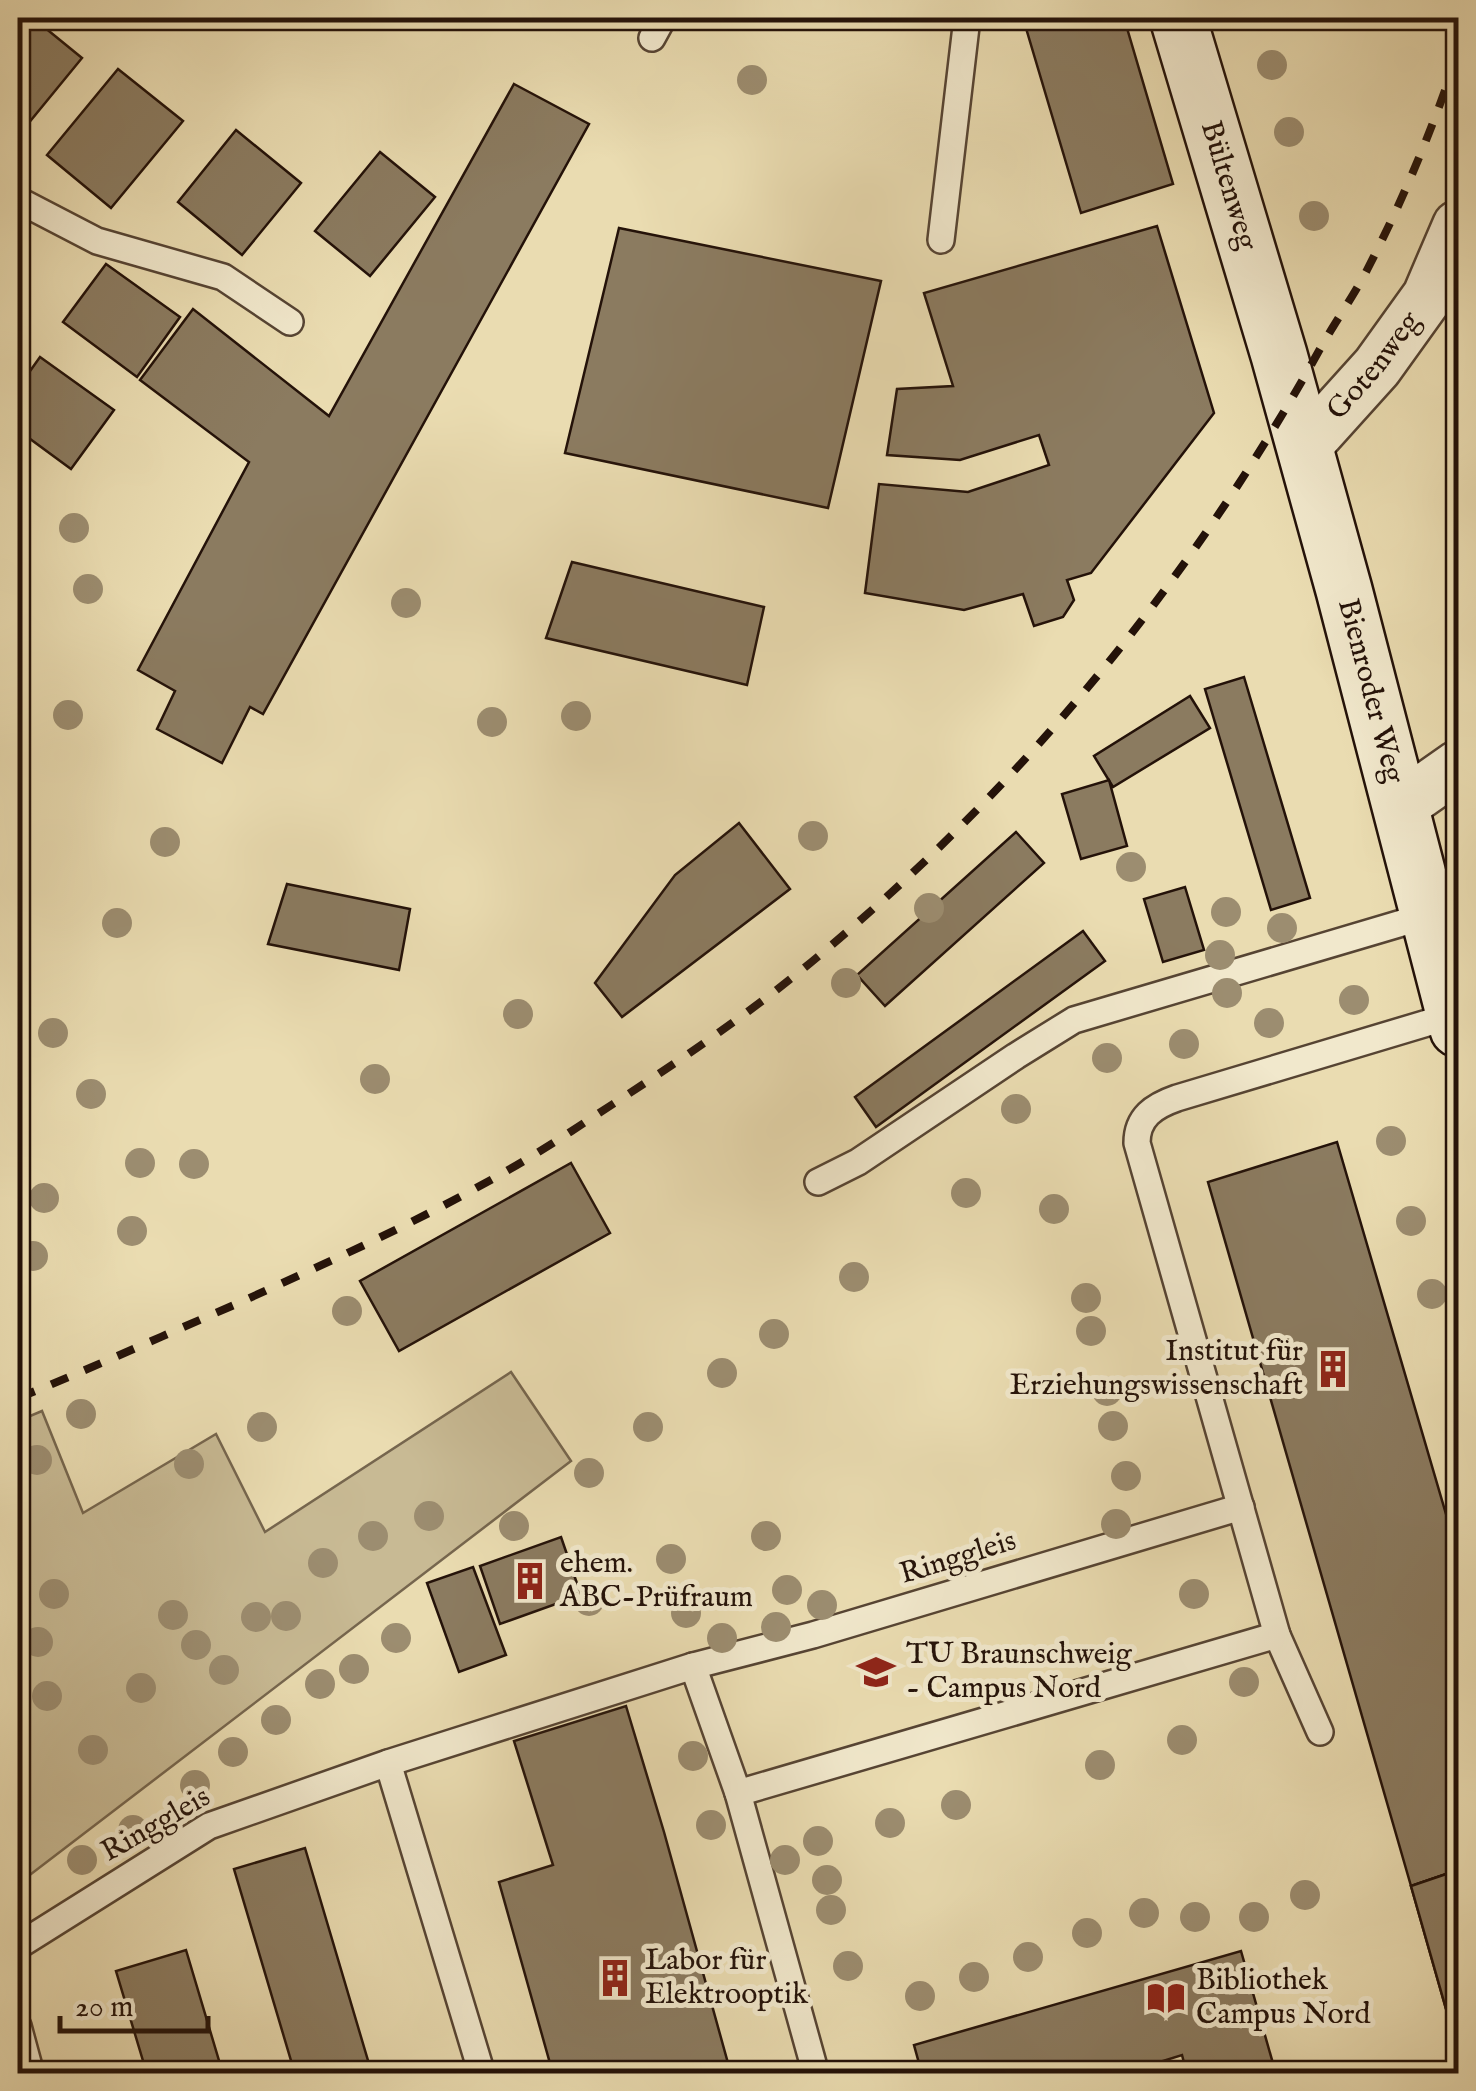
<svg xmlns="http://www.w3.org/2000/svg" width="1476" height="2091" viewBox="0 0 1476 2091" font-family="'IM FELL English',serif">
<style>
.green{fill:#c8ba94;stroke:#76664e;stroke-width:2.5}
.building{fill:#8b7b60;stroke:#241209;stroke-width:2.5}
.lines{fill:none;stroke-linecap:round;stroke-linejoin:round}
.lane-casing{stroke:#564433;stroke-width:30}
.street-casing{stroke:#564433;stroke-width:55}
.secondary-casing{stroke:#241209;stroke-width:60}
.lane{stroke:#f1e8cc;stroke-width:25}
.street{stroke:#f1e8cc;stroke-width:50}
.secondary{stroke:#f1e8cc;stroke-width:55}
.rail{stroke:#241209;stroke-width:8;stroke-dasharray:18 18;stroke-linecap:butt}
.tree{fill:#9c8d70}
.labels{text-anchor:middle;dominant-baseline:central;stroke-width:10;stroke-linejoin:round;paint-order:stroke}
.street-label{font-size:30px;fill:#241209;stroke:#f1e8cc}
.poi-label{font-size:30px;fill:#241209;stroke:#f1e8cc;text-anchor:start}
</style>
<rect width="100%" height="100%" fill="#eadcb1"/>
<filter id="stains"><feTurbulence type="fractalNoise" baseFrequency=".002" numOctaves="4"/><feColorMatrix values="0 0 0 0 .2 0 0 0 0 .09 0 0 0 0 .02 0 0 0 .5 -.17"/></filter>
<radialGradient id="worn" r=".72"><stop offset=".6" stop-color="#630" stop-opacity="0"/><stop offset="1" stop-color="#630" stop-opacity=".3"/></radialGradient>
<!-- green -->
<path class="green" d="M511 1372 571 1461 18 1884V1421L42 1411 83 1513 216 1434 265 1532Z"/>
<!-- building -->
<g class="building">
<path d="M20 18H33L82 58 18 136V20Z"/>
<path d="M1023 18H1124L1173 184 1081 213Z"/>
<path d="M118 69 183 121 111 208 47 155Z"/>
<path d="M514 84 589 124 263 714 250 707 222 763 157 729 175 691 138 670 249 462 140 380 193 309 329 416Z"/>
<path d="M236 130 301 183 242 255 178 202Z"/>
<path d="M380 152 435 197 370 276 315 231Z"/>
<path d="M1157 226 1214 413 1091 573 1067 580 1074 600 1063 617 1034 626 1023 594 964 610 865 593 879 484 968 492 1049 465 1039 435 960 460 887 455 897 389 953 386 924 293Z"/>
<path d="M619 228 881 281 828 508 565 453Z"/>
<path d="M106 264 180 317 137 377 63 322Z"/>
<path d="M40 357 114 410 71 469 18 430V388Z"/>
<path d="M572 562 764 607 747 685 546 638Z"/>
<path d="M1244 677 1310 898 1271 910 1205 689Z"/>
<path d="M1190 696 1210 728 1113 787 1094 756Z"/>
<path d="M1109 780 1127 846 1081 859 1062 794Z"/>
<path d="M739 823 790 889 622 1017 595 983 675 875Z"/>
<path d="M1016 832 1044 863 885 1006 857 975Z"/>
<path d="M287 884 410 909 399 970 268 944Z"/>
<path d="M1185 887 1204 950 1163 962 1144 899Z"/>
<path d="M1083 931 1105 961 876 1127 855 1097Z"/>
<path d="M1337 1142 1458 1555V1605L1450 1608 1458 1635V1870L1411 1886 1208 1182Z"/>
<path d="M571 1163 610 1233 399 1351 360 1281Z"/>
<path d="M561 1537 581 1595 500 1624 480 1566Z"/>
<path d="M473 1567 506 1655 459 1672 427 1583Z"/>
<path d="M626 1706 664 1832 731 2074H553L499 1882 553 1865 514 1741Z"/>
<path d="M305 1848 372 2074H295L234 1869Z"/>
<path d="M1458 1870V2051L1411 1886Z"/>
<path d="M1458 1870V2051L1411 1886Z"/>
<path d="M186 1950 223 2074H147L116 1971Z"/>
<path d="M1241 1951 1276 2074H1187L1182 2055 1121 2074H922L914 2045Z"/>
</g>
<g class="lines">
<!-- lane casing -->
<g class="lane-casing">
<g id="lane">
<path d="M652 38 663 18"/>
<path d="M18 200 97 241 223 277 290 322"/>
<path d="M941 240 967 18"/>
<path d="M818 1182 858 1162 1016 1056 1074 1020 1429 915"/>
<path d="M693 1666 738 1793 816 2074"/>
<path d="M1320 1732 1277 1635 1137 1143C1137 1117 1154 1106 1177 1098L1454 1015"/>
<path d="M388 1763 482 2074"/>
<path d="M738 1793 1277 1635"/>
<path d="M18 1946 209 1826 388 1763 693 1666 813 1635 1241 1507"/>
<path d="M18 2026 31 2074"/>
</g>
</g>
<!-- street casing -->
<g class="street-casing">
<g id="street">
<path id="s1" d="M1304 448 1377 367 1428 296 1458 226"/>
<path d="M1401 806 1458 766"/>
</g>
</g>
<!-- secondary casing -->
<g class="secondary-casing">
<g id="secondary">
<path id="s2" d="M1178 18 1279 355 1344 590 1458 1029"/>
</g>
</g>
<!-- lane -->
<use href="#lane" class="lane"/>
<!-- street -->
<use href="#street" class="street"/>
<!-- secondary -->
<use href="#secondary" class="secondary"/>
<!-- rail -->
<path class="rail" d="M18 1398C90 1369 162 1336 234 1305 327 1263 420 1221 510 1169 545 1149 579 1126 613 1104 685 1057 756 1009 821 954 1024 784 1192 580 1320 349 1335 322 1353 297 1367 270 1403 200 1433 128 1458 53"/>
</g>
<!-- trees -->
<g class="tree">
<circle cx="1272" cy="65" r="15"/>
<circle cx="752" cy="80" r="15"/>
<circle cx="1289" cy="132" r="15"/>
<circle cx="1314" cy="216" r="15"/>
<circle cx="74" cy="528" r="15"/>
<circle cx="88" cy="589" r="15"/>
<circle cx="406" cy="603" r="15"/>
<circle cx="68" cy="715" r="15"/>
<circle cx="576" cy="716" r="15"/>
<circle cx="492" cy="722" r="15"/>
<circle cx="813" cy="836" r="15"/>
<circle cx="165" cy="842" r="15"/>
<circle cx="1131" cy="867" r="15"/>
<circle cx="929" cy="908" r="15"/>
<circle cx="1226" cy="912" r="15"/>
<circle cx="117" cy="923" r="15"/>
<circle cx="1282" cy="928" r="15"/>
<circle cx="1220" cy="955" r="15"/>
<circle cx="846" cy="983" r="15"/>
<circle cx="1227" cy="993" r="15"/>
<circle cx="1354" cy="1000" r="15"/>
<circle cx="518" cy="1014" r="15"/>
<circle cx="1269" cy="1023" r="15"/>
<circle cx="53" cy="1033" r="15"/>
<circle cx="1184" cy="1044" r="15"/>
<circle cx="1107" cy="1058" r="15"/>
<circle cx="375" cy="1079" r="15"/>
<circle cx="91" cy="1094" r="15"/>
<circle cx="1016" cy="1109" r="15"/>
<circle cx="1391" cy="1141" r="15"/>
<circle cx="140" cy="1163" r="15"/>
<circle cx="194" cy="1164" r="15"/>
<circle cx="966" cy="1193" r="15"/>
<circle cx="44" cy="1198" r="15"/>
<circle cx="1054" cy="1209" r="15"/>
<circle cx="1411" cy="1221" r="15"/>
<circle cx="132" cy="1231" r="15"/>
<circle cx="33" cy="1256" r="15"/>
<circle cx="854" cy="1277" r="15"/>
<circle cx="1432" cy="1294" r="15"/>
<circle cx="1086" cy="1298" r="15"/>
<circle cx="347" cy="1311" r="15"/>
<circle cx="1091" cy="1331" r="15"/>
<circle cx="774" cy="1334" r="15"/>
<circle cx="722" cy="1373" r="15"/>
<circle cx="1107" cy="1391" r="15"/>
<circle cx="81" cy="1414" r="15"/>
<circle cx="1113" cy="1426" r="15"/>
<circle cx="262" cy="1427" r="15"/>
<circle cx="648" cy="1427" r="15"/>
<circle cx="37" cy="1460" r="15"/>
<circle cx="189" cy="1464" r="15"/>
<circle cx="589" cy="1473" r="15"/>
<circle cx="1126" cy="1476" r="15"/>
<circle cx="429" cy="1516" r="15"/>
<circle cx="1116" cy="1524" r="15"/>
<circle cx="514" cy="1526" r="15"/>
<circle cx="373" cy="1536" r="15"/>
<circle cx="766" cy="1536" r="15"/>
<circle cx="671" cy="1559" r="15"/>
<circle cx="323" cy="1563" r="15"/>
<circle cx="787" cy="1590" r="15"/>
<circle cx="54" cy="1594" r="15"/>
<circle cx="1194" cy="1594" r="15"/>
<circle cx="589" cy="1601" r="15"/>
<circle cx="822" cy="1605" r="15"/>
<circle cx="686" cy="1613" r="15"/>
<circle cx="173" cy="1615" r="15"/>
<circle cx="286" cy="1616" r="15"/>
<circle cx="256" cy="1617" r="15"/>
<circle cx="776" cy="1627" r="15"/>
<circle cx="396" cy="1638" r="15"/>
<circle cx="722" cy="1638" r="15"/>
<circle cx="38" cy="1642" r="15"/>
<circle cx="196" cy="1645" r="15"/>
<circle cx="354" cy="1669" r="15"/>
<circle cx="224" cy="1670" r="15"/>
<circle cx="1244" cy="1682" r="15"/>
<circle cx="320" cy="1684" r="15"/>
<circle cx="141" cy="1688" r="15"/>
<circle cx="47" cy="1696" r="15"/>
<circle cx="276" cy="1720" r="15"/>
<circle cx="1182" cy="1740" r="15"/>
<circle cx="93" cy="1750" r="15"/>
<circle cx="233" cy="1752" r="15"/>
<circle cx="693" cy="1756" r="15"/>
<circle cx="1100" cy="1765" r="15"/>
<circle cx="195" cy="1785" r="15"/>
<circle cx="956" cy="1805" r="15"/>
<circle cx="890" cy="1823" r="15"/>
<circle cx="711" cy="1825" r="15"/>
<circle cx="133" cy="1830" r="15"/>
<circle cx="818" cy="1841" r="15"/>
<circle cx="82" cy="1860" r="15"/>
<circle cx="785" cy="1860" r="15"/>
<circle cx="827" cy="1880" r="15"/>
<circle cx="1305" cy="1895" r="15"/>
<circle cx="831" cy="1910" r="15"/>
<circle cx="1144" cy="1913" r="15"/>
<circle cx="1195" cy="1917" r="15"/>
<circle cx="1254" cy="1917" r="15"/>
<circle cx="1087" cy="1933" r="15"/>
<circle cx="1028" cy="1957" r="15"/>
<circle cx="848" cy="1966" r="15"/>
<circle cx="974" cy="1977" r="15"/>
<circle cx="920" cy="1996" r="15"/>
</g>
<!-- icons -->
<defs>
<g id="building-bare" transform="scale(3)"><path d="M-4-6H4V6H1V3H-1V6H-4ZM-2.5-4.3h1.7v1.8h-1.7ZM.8-4.3h1.7v1.8H.8ZM-2.5-1h1.7V.8h-1.7ZM.8-1h1.7V.8H.8Z" fill="#8f2418" stroke="#f1e8cc" stroke-width="2.5" paint-order="stroke"/></g>
<g id="university-bare" transform="scale(3)"><path d="M0-5L7-2L0 1L-7-2ZM-4 1L0 2.5L4 1V4Q0 6-4 4Z" fill="#8f2418" stroke="#f1e8cc" stroke-width="2.5" paint-order="stroke"/></g>
<g id="library-bare" transform="scale(3)"><path d="M-6-4Q-3-5.5-.7-3.5V5Q-3 3-6 4ZM6-4Q3-5.5 .7-3.5V5Q3 3 6 4Z" fill="#8f2418" stroke="#f1e8cc" stroke-width="2.5" paint-order="stroke"/></g>
</defs>
<g fill-rule="evenodd">
<use href="#building-bare" x="1333" y="1369"/>
<use href="#building-bare" x="530" y="1581"/>
<use href="#university-bare" x="876" y="1672"/>
<use href="#building-bare" x="615" y="1978"/>
<use href="#library-bare" x="1166" y="1998"/>
</g>
<g class="labels">
<!-- street labels -->
<g class="street-label">
<text stroke="none"><textPath href="#s2" startOffset="175">Bültenweg</textPath></text>
<text stroke="none"><textPath href="#s1" startOffset="108">Gotenweg</textPath></text>
<text stroke="none"><textPath href="#s2" startOffset="700">Bienroder Weg</textPath></text>
<text transform="translate(958 1558) rotate(-17)">Ringgleis</text>
<text transform="translate(156 1825) rotate(-30)">Ringgleis</text>
</g>
<!-- poi labels -->
<g class="poi-label">
<text x="1303" y="1352" text-anchor="end">Institut für<tspan x="1303" dy="34">Erziehungswissenschaft</tspan></text>
<text x="560" y="1564">ehem.<tspan x="560" dy="34">ABC-Prüfraum</tspan></text>
<text x="906" y="1655">TU Braunschweig<tspan x="906" dy="34">- Campus Nord</tspan></text>
<text x="645" y="1961">Labor für<tspan x="645" dy="34">Elektrooptik</tspan></text>
<text x="1196" y="1981">Bibliothek<tspan x="1196" dy="34">Campus Nord</tspan></text>
</g>
</g>
<!-- margin -->
<rect width="1476" height="2091" fill="none" stroke="#eadcb1" stroke-width="60"/>
<rect x="20" y="20" width="1436" height="2051" fill="none" stroke="#241209" stroke-width="5"/>
<rect x="30" y="30" width="1416" height="2031" fill="none" stroke="#241209" stroke-width="2.5"/>
<!-- scale -->
<path d="M60 2016v15h148v-15" fill="none" stroke="#241209" stroke-width="5"/>
<text x="75" y="2016" font-size="30" fill="#241209" stroke="#f1e8cc" stroke-width="8" paint-order="stroke">20 m</text>
<rect width="100%" height="100%" filter="url(#stains)"/>
<rect width="100%" height="100%" fill="url(#worn)"/>
</svg>
